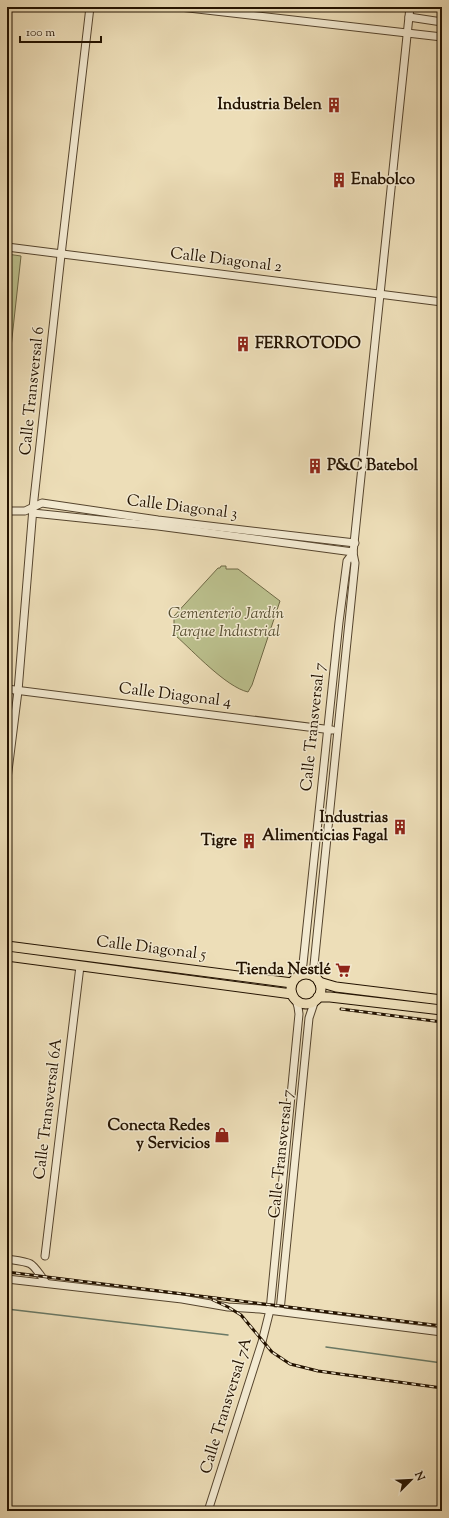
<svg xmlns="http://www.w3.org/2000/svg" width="449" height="1518" viewBox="0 0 449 1518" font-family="'Sorts Mill Goudy',serif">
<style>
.green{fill:#bbc08d;stroke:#6f6946}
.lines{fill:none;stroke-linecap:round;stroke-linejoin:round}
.stream{stroke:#6a7965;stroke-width:1.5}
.minor-casing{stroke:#56452e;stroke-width:9}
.major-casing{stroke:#231200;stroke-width:11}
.minor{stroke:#f3ead1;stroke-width:7}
.major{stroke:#eddeb8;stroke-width:9}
.rail-casing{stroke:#231200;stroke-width:3}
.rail{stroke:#f3ead1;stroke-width:1.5;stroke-dasharray:4.5;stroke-linecap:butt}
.labels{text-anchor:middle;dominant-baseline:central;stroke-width:3;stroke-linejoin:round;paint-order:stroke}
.poi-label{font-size:16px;font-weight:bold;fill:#231200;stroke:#f3ead1;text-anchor:end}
.street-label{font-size:16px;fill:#231200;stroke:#f3ead1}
.park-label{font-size:16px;font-style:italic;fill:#584f31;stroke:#f3ead1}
</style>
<rect width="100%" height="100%" fill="#eddeb8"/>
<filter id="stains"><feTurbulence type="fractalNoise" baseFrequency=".005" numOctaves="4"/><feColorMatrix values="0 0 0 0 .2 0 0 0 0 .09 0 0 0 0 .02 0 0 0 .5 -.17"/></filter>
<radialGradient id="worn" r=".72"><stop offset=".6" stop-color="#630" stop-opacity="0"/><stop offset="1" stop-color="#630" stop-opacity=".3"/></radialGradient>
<!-- green -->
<g class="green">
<path d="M7 254 21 256 8 375H7Z"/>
<path d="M221 566H226V569H238L280 601 252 685 248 692C226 687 193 651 176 636L174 630V616L218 568H220Z"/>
</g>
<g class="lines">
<!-- stream -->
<g class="stream">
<path d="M404 8V7"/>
<path d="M7 1309 228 1335"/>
<path d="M326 1347 442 1363"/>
</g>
<!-- minor casing -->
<g class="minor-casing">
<g id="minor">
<path d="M180 7 442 37"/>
<path d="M409 17 442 22"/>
<path d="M7 247 442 302"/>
<path d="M7 511H25L42 503 158 520 355 543"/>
<path d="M33 513 158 526 353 552"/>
<path d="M7 689 332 730"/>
<path d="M7 779 18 691 33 508 61 255 90 7"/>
<path d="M313 975 355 563 353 553 410 7"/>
<path d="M298 976 303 964 339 622 347 561 353 553"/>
<path d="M45 1256 80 966"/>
<path d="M7 1259C35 1263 30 1261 46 1283"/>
<path d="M7 1279 182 1299 228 1307 260 1309 442 1332"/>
<path d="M280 1311 309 1018 315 1000"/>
<path d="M208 1511 262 1342 270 1310 299 1014 298 1007 296 1000"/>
</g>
</g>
<!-- major casing -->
<g class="major-casing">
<g id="major">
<path d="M7 946 292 983"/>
<path d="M7 956 292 994"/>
<circle cx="306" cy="989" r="15"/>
<path d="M319 982 336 987 442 1000"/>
<path d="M318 997H330L442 1010"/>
</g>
</g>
<!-- minor -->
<use href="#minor" class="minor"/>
<!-- major -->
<use href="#major" class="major"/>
<!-- rail casing -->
<g class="rail-casing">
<g id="rail">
<path d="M341 1009 442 1022"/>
<path d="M7 1272 442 1326"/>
<path d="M213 1300 228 1307 241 1315 272 1352 290 1364 318 1371 442 1388"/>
</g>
</g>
<!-- rail -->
<use href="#rail" class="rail"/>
</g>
<!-- icons -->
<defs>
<g id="building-bare" transform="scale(1.2)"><path d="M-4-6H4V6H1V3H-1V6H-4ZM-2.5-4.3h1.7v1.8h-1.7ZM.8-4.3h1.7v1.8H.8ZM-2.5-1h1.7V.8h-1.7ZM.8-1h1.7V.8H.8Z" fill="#8f2418" stroke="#f3ead1" stroke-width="2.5" paint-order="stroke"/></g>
<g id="supermarket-bare" transform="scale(1.2)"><path d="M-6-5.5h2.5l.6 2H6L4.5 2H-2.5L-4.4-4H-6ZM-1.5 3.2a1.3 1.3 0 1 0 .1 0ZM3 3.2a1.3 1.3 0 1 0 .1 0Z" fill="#8f2418" stroke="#f3ead1" stroke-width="2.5" paint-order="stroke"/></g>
<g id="shop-bare" transform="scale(1.2)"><path d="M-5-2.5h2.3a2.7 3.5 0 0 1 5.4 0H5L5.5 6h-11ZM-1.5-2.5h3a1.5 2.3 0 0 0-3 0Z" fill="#8f2418" stroke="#f3ead1" stroke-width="2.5" paint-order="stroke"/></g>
</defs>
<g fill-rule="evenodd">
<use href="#building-bare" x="334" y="105"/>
<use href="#building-bare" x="339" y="180"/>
<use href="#building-bare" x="243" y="344"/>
<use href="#building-bare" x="315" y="466"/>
<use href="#building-bare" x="400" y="827"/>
<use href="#building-bare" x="249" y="841"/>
<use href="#supermarket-bare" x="343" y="970"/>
<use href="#shop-bare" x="222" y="1135"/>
</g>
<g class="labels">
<!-- poi labels -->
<g class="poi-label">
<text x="322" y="105">Industria Belen</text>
<text x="351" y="180" text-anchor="start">Enabolco</text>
<text x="255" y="344" text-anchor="start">FERROTODO</text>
<text x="327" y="466" text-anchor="start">P&amp;C Batebol</text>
<text x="388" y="818">Industrias<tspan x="388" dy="18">Alimenticias Fagal</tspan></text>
<text x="237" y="841">Tigre</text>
<text x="331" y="970">Tienda Nestlé</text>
<text x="210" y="1126">Conecta Redes<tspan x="210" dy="18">y Servicios</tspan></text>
</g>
<!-- street labels -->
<g class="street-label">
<text transform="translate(226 261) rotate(7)">Calle Diagonal 2</text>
<text transform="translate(33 391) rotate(-84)">Calle Transversal 6</text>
<text transform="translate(182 508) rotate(7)">Calle Diagonal 3</text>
<text transform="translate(175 696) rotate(7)">Calle Diagonal 4</text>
<text transform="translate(314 727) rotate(-84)">Calle Transversal 7</text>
<text transform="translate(151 949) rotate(7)">Calle Diagonal 5</text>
<text transform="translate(49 1109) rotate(-83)">Calle Transversal 6A</text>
<text transform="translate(282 1154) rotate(-84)">Calle Transversal 7</text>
<text transform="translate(227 1406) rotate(-73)">Calle Transversal 7A</text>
</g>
<!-- park labels -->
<g class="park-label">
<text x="226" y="614">Cementerio Jardín<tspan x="226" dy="18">Parque Industrial</tspan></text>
</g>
</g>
<!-- margin -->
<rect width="449" height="1518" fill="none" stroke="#eddeb8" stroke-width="24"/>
<rect x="8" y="8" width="433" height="1502" fill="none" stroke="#231200" stroke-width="2"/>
<rect x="12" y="12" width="425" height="1494" fill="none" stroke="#231200"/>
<!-- north arrow -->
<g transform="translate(411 1480) rotate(66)" stroke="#f3ead1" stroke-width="3" paint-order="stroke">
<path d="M0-3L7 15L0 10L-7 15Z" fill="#231200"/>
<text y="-6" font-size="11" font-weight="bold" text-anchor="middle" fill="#231200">N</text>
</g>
<!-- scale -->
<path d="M20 36v6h81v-6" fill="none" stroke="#231200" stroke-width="2"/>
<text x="26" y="36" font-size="12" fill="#231200" stroke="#f3ead1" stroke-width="3" paint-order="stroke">100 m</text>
<rect width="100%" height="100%" filter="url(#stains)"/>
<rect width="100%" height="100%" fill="url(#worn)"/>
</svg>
